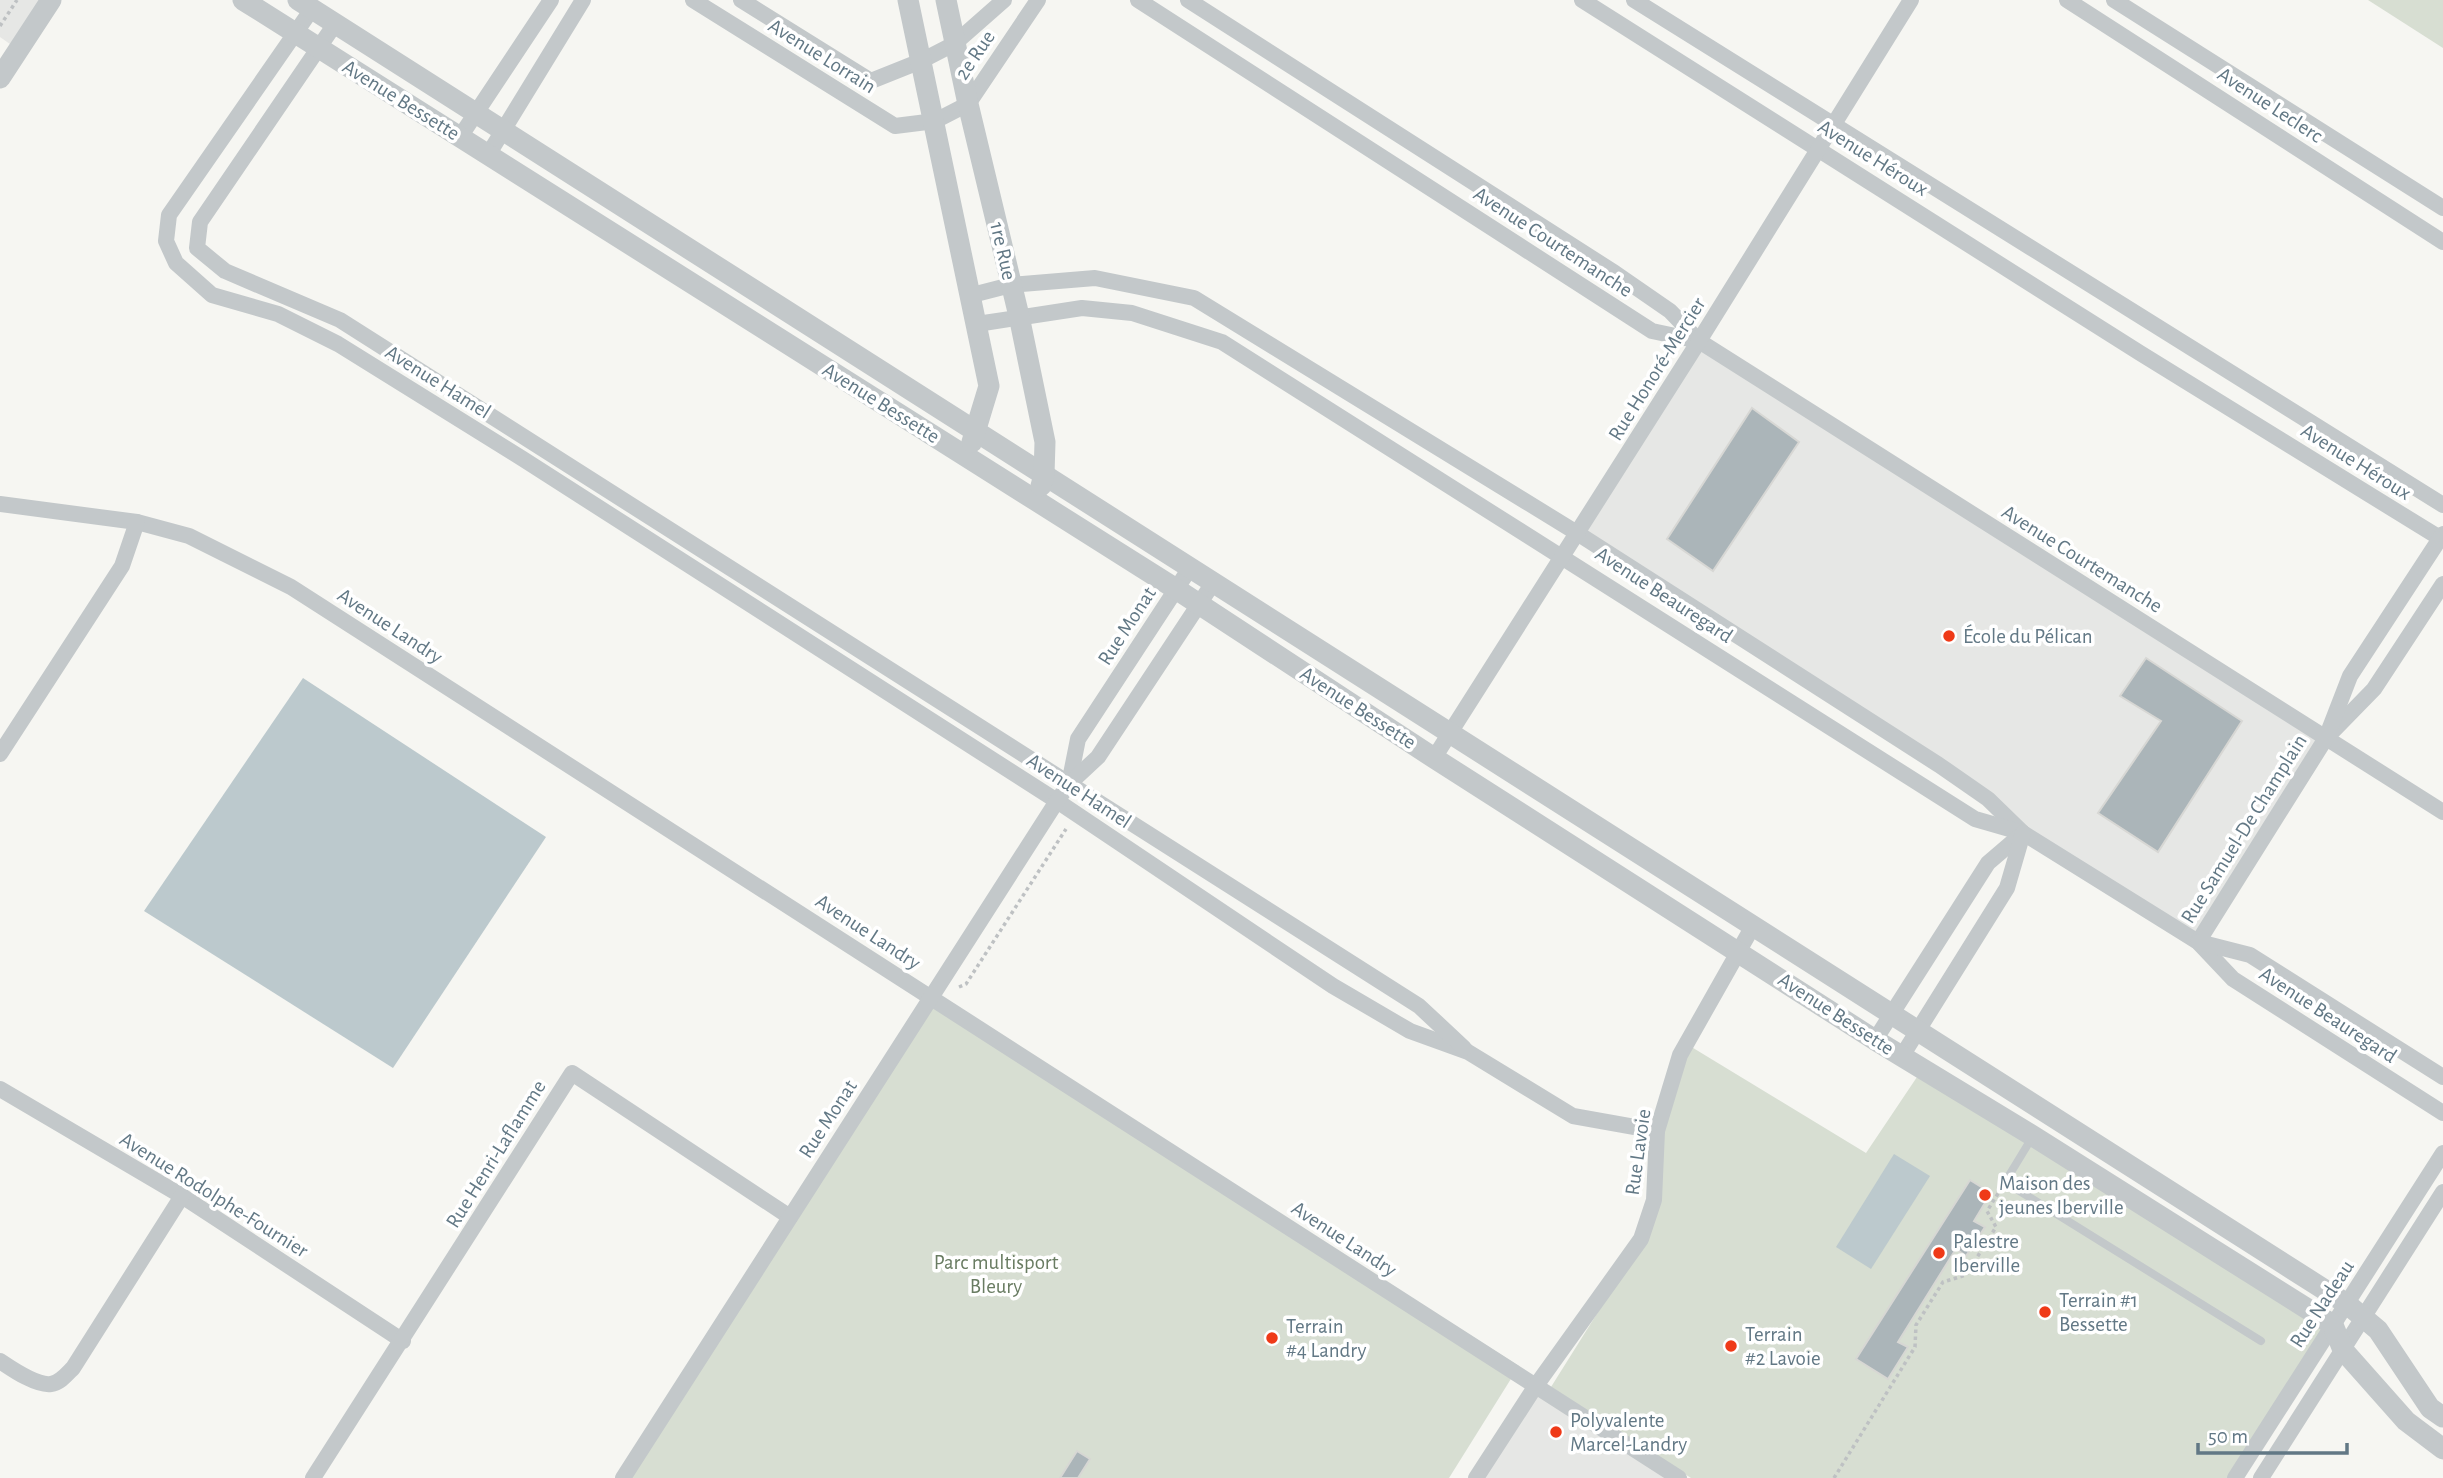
<svg xmlns="http://www.w3.org/2000/svg" width="2443" height="1478" viewBox="0 0 2443 1478" font-family="'Alegreya Sans',sans-serif">
<style>
.built{fill:#e6e7e5}
.green{fill:#d7ded2}
.water{fill:#bcc9cd}
.building{fill:#abb5b9;stroke:#d7d7d4;stroke-width:2}
.lines{fill:none;stroke-linecap:round;stroke-linejoin:round}
.path{stroke:#bec1c3;stroke-width:3.5;stroke-dasharray:3.5 3.5;stroke-linecap:butt}
.service{stroke:#c3c8ca;stroke-width:8}
.minor{stroke:#c3c8ca;stroke-width:16}
.tertiary{stroke:#c3c8ca;stroke-width:21}
.poi-dot{fill:#ef3a18;stroke:#fff;stroke-width:2.5}
.labels{text-anchor:middle;dominant-baseline:central;stroke-width:7;stroke-linejoin:round;paint-order:stroke}
.street-label{font-size:21px;fill:#627885;stroke:#fff}
.poi-label{font-size:21px;fill:#627885;stroke:#fff;text-anchor:start}
.park-label{font-size:21px;fill:#697c62;stroke:#fff}
</style>
<rect width="100%" height="100%" fill="#f6f6f2"/>
<!-- built -->
<g class="built">
<path d="M0 0H40L10 44 0 37Z"/>
<path d="M1699 341 2326 738 2198 942 1577 533Z"/>
<path d="M1535 1387 1679 1478H1477Z"/>
</g>
<!-- green -->
<g class="green">
<path d="M2368 0H2443V48Z"/>
<path d="M934 996 1519 1366 1449 1478H627Z"/>
<path d="M1680 1040 1866 1153 1917 1077 2333 1325 2235 1478H1691L1551 1387 1640 1245 1660 1126Z"/>
</g>
<!-- water -->
<g class="water">
<path d="M303 678 546 837 393 1068 144 911Z"/>
<path d="M1894 1154 1930 1176 1871 1269 1836 1247Z"/>
</g>
<!-- building -->
<g class="building">
<path d="M1752 408 1799 442 1713 571 1667 539Z"/>
<path d="M2146 658 2242 721 2158 852 2098 813 2161 721 2120 696Z"/>
<path d="M1970 1180 1991 1193 1974 1221 1985 1227 1966 1256 1956 1249 1898 1342 1908 1347 1888 1379 1856 1359Z"/>
<path d="M1077 1451 1090 1459 1078 1478H1060Z"/>
</g>
<g class="lines">
<!-- path -->
<g class="path">
<path d="M0 26 17 0"/>
<path d="M959 987 966 984 1066 829"/>
<path d="M1834 1478 1915 1347 1916 1325 1943 1282 1966 1275 1996 1227 1987 1211 1999 1192"/>
</g>
<!-- service -->
<path class="service" d="M2033 1136 2005 1182 2261 1341"/>
<!-- minor -->
<g class="minor">
<path d="M693 0 895 126 935 121 968 104 1038 0"/>
<path d="M741 0 871 81 921 61 954 44 1004 0"/>
<path d="M1138 0 1652 331 1699 341"/>
<path d="M1188 0 1615 273 1670 311 1699 341 2443 812"/>
<path d="M1582 0 2140 353 2443 540"/>
<path d="M1634 0 2443 505"/>
<path d="M2067 0 2443 242"/>
<path d="M2114 0 2443 208"/>
<path d="M312 9 169 215 166 241 176 263 212 295 278 314 338 344 523 459 1057 801 1333 986 1410 1031 1468 1052 1573 1116 1657 1131"/>
<path d="M335 24 200 222 197 248 225 271 340 320 1419 1006 1464 1048"/>
<path d="M460 137 551 0"/>
<path d="M488 155 583 0"/>
<path d="M972 295 1011 285 1095 278 1194 298 1577 533 1939 765 1988 799 2023 833 2198 942 2233 979 2443 1113"/>
<path d="M977 324 1082 308 1132 313 1222 342 1975 819 2020 832"/>
<path d="M0 504 137 522 189 536 291 587 1679 1478"/>
<path d="M2333 731 2374 689 2443 584"/>
<path d="M0 754 122 566 137 522"/>
<path d="M1434 758 1699 341 1911 0"/>
<path d="M1069 784 1078 739 1190 568"/>
<path d="M2198 942 2326 738 2350 676 2443 534"/>
<path d="M2199 942 2250 955 2443 1077"/>
<path d="M1875 1040 1988 863 2023 833"/>
<path d="M1902 1056 2007 888 2023 833"/>
<path d="M0 1089 182 1196 403 1341"/>
<path d="M0 1361C12 1369 36 1386 51 1384 60 1383 67 1374 73 1368L182 1196"/>
<path d="M313 1478 572 1073 790 1217"/>
<path d="M623 1478 1057 801 1069 784 1098 757 1213 583"/>
<path d="M1476 1478 1535 1387 1641 1239 1654 1200 1657 1131 1680 1055 1753 926"/>
<path d="M2235 1478 2443 1153"/>
<path d="M2261 1478 2443 1192"/>
</g>
<!-- tertiary -->
<g class="tertiary">
<path d="M243 0 1176 589 1434 758 1875 1040 2033 1136 2333 1325 2343 1350 2406 1421 2443 1449"/>
<path d="M298 0 2347 1304 2378 1330 2430 1408 2443 1417"/>
<path d="M908 0 989 386 972 442"/>
<path d="M946 0 968 104 1019 316 1045 442 1044 475 1041 486"/>
<path d="M0 78 51 0"/>
</g>
</g>
<!-- markers -->
<g class="poi-dot">
<circle cx="1949" cy="636" r="7"/>
<circle cx="1985" cy="1195" r="7"/>
<circle cx="1939" cy="1253" r="7"/>
<circle cx="2045" cy="1312" r="7"/>
<circle cx="1272" cy="1338" r="7"/>
<circle cx="1731" cy="1346" r="7"/>
<circle cx="1556" cy="1432" r="7"/>
</g>
<g class="labels">
<!-- street labels -->
<g class="street-label">
<text transform="translate(975 55) rotate(-56)">2e Rue</text>
<text transform="translate(822 56) rotate(32)">Avenue Lorrain</text>
<text transform="translate(401 100) rotate(32)">Avenue Bessette</text>
<text transform="translate(2270 105) rotate(33)">Avenue Leclerc</text>
<text transform="translate(1873 158) rotate(32)">Avenue Héroux</text>
<text transform="translate(1553 242) rotate(33)">Avenue Courtemanche</text>
<text transform="translate(1003 251) rotate(77)">1re Rue</text>
<text transform="translate(1657 369) rotate(-58)">Rue Honoré-Mercier</text>
<text transform="translate(438 382) rotate(32)">Avenue Hamel</text>
<text transform="translate(881 403) rotate(32)">Avenue Bessette</text>
<text transform="translate(2356 462) rotate(32)">Avenue Héroux</text>
<text transform="translate(2082 559) rotate(32)">Avenue Courtemanche</text>
<text transform="translate(1664 595) rotate(33)">Avenue Beauregard</text>
<text transform="translate(390 626) rotate(33)">Avenue Landry</text>
<text transform="translate(1127 626) rotate(-57)">Rue Monat</text>
<text transform="translate(1358 708) rotate(33)">Avenue Bessette</text>
<text transform="translate(1079 791) rotate(33)">Avenue Hamel</text>
<text transform="translate(2244 829) rotate(-58)">Rue Samuel-De Champlain</text>
<text transform="translate(868 932) rotate(33)">Avenue Landry</text>
<text transform="translate(1836 1014) rotate(33)">Avenue Bessette</text>
<text transform="translate(2328 1015) rotate(33)">Avenue Beauregard</text>
<text transform="translate(828 1119) rotate(-57)">Rue Monat</text>
<text transform="translate(1638 1152) rotate(-82)">Rue Lavoie</text>
<text transform="translate(496 1154) rotate(-58)">Rue Henri-Laflamme</text>
<text transform="translate(214 1195) rotate(32)">Avenue Rodolphe-Fournier</text>
<text transform="translate(1344 1239) rotate(33)">Avenue Landry</text>
<text transform="translate(2322 1304) rotate(-57)">Rue Nadeau</text>
</g>
<!-- poi labels -->
<g class="poi-label">
<text x="1963" y="636">École du Pélican</text>
<text x="1999" y="1183">Maison des<tspan x="1999" dy="24">jeunes Iberville</tspan></text>
<text x="1953" y="1241">Palestre<tspan x="1953" dy="24">Iberville</tspan></text>
<text x="2059" y="1300">Terrain #1<tspan x="2059" dy="24">Bessette</tspan></text>
<text x="1286" y="1326">Terrain<tspan x="1286" dy="24">#4 Landry</tspan></text>
<text x="1745" y="1334">Terrain<tspan x="1745" dy="24">#2 Lavoie</tspan></text>
<text x="1570" y="1420">Polyvalente<tspan x="1570" dy="24">Marcel-Landry</tspan></text>
</g>
<!-- park labels -->
<g class="park-label">
<text x="996" y="1262">Parc multisport<tspan x="996" dy="24">Bleury</tspan></text>
</g>
</g>
<!-- scale -->
<path d="M2198 1443v10h149v-10" fill="none" stroke="#627885" stroke-width="3.5"/>
<text x="2208" y="1443" font-size="21" fill="#627885" stroke="#ffffff" stroke-width="5" paint-order="stroke">50 m</text>
</svg>
